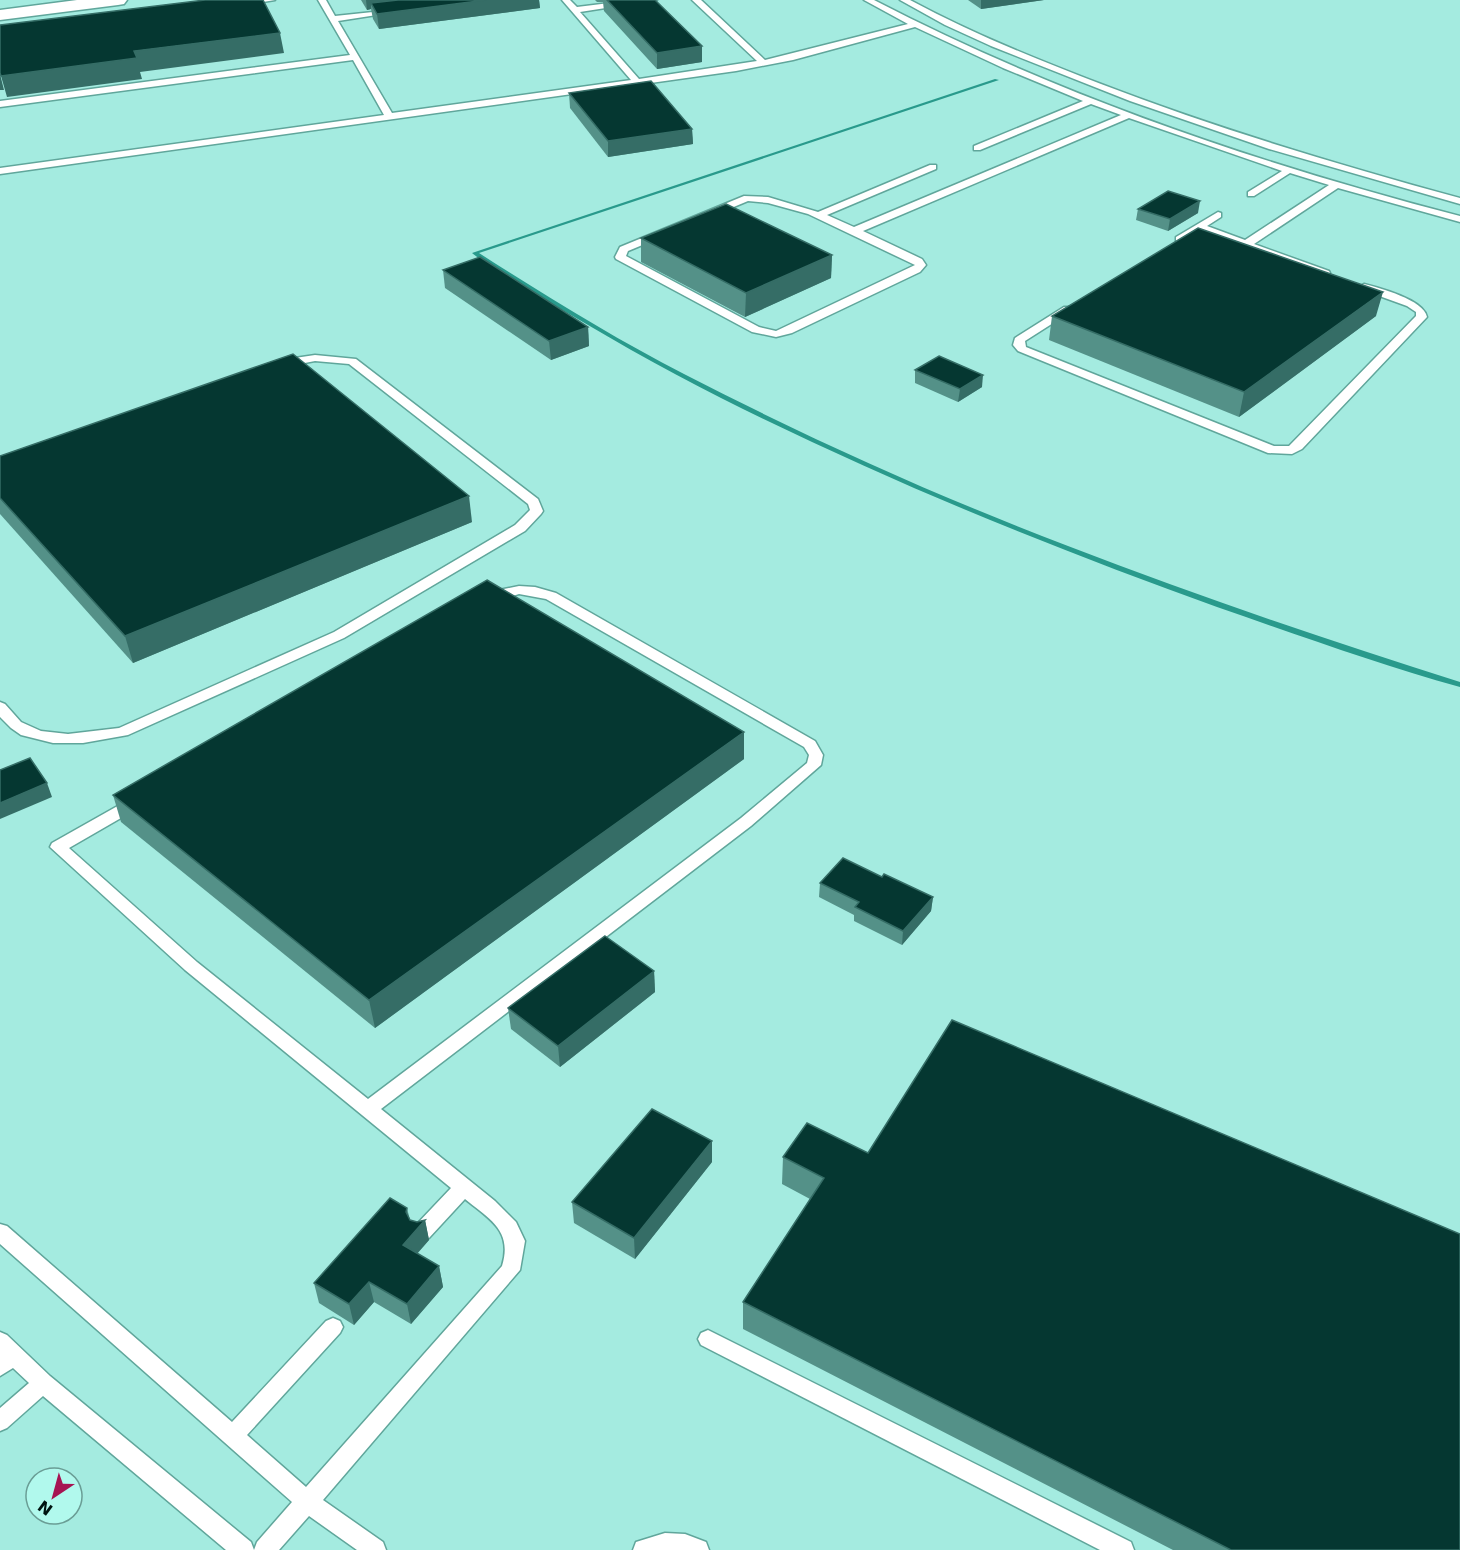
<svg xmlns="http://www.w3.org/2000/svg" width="1460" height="1550" viewBox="0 0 1460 1550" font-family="'DejaVu Sans',sans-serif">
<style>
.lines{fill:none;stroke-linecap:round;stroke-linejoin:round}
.stream{fill:#299a8c;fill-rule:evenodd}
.service-casing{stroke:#60a69b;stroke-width:3}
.tertiary-casing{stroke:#60a69b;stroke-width:3}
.service{fill:#fff;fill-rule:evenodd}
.tertiary{fill:#fff;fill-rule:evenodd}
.wall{fill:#549188}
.shaded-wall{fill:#356d66}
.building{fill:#053731;stroke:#356d66;stroke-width:1.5}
</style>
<rect width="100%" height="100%" fill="#a4ebe0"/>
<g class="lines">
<!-- stream -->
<path class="stream" d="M995 79 999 80 479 253C546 296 614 338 684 374 808 438 937 496 1068 546 1197 596 1328 640 1460 682V687C1378 664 1298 635 1217 607 1048 546 882 479 721 398 660 367 600 333 541 297 518 283 493 270 472 253Z"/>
<!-- service casing -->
<g class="service-casing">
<g id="service">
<path d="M250 0H275L244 5 240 3Z"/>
<path d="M318 0H326L335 16 392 10 396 12 338 21 392 113 631 80 562 0H570L577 7 634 0H657L580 12 639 79 757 61 692 0H701L765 60 908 24 864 0H874C1059 96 1259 164 1460 216V222L1338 188 1254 244 1329 271 1330 273 1325 276 1200 231 1184 241H1176V237L1218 212 1221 213V217L1207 226 1245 240 1329 185 1290 173 1254 196H1248V192L1282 171 1129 118 863 231 922 259 926 265 920 272 792 333 776 337 752 332 616 259 615 257 620 247 744 196 768 197 818 212 930 165H936V169L827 215 854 227 1121 115 1091 104 980 150H974V146L1083 101 1003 68 915 27 793 60 736 71 0 174V168L384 115 353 60 0 107V101L350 55ZM748 201 768 203 808 214 915 265 776 331 759 327 626 256 628 251Z"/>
<path d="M900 0H910C971 33 1036 59 1101 84 1218 129 1339 165 1460 198V204L1269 149 1130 101 991 46 945 25Z"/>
<path d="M1364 284C1380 288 1424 300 1427 317L1302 449 1292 454 1268 453 1018 351 1013 345 1015 338 1064 307H1072V311L1025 341 1026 347 1274 446H1289L1416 316V312L1407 306 1360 289 1359 287Z"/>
<path d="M315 355 356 359 538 499 543 511 541 514 525 531 344 638 128 735 83 743H53L21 735 11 728 0 717V702L5 704 21 722 41 731 68 734 119 728 334 632 515 525 530 510 528 504 349 364 315 361 279 368 273 365 288 359Z"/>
<path d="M519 586 535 587 556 593 815 741 823 755 821 765 751 826 381 1109 495 1201 516 1222 525 1241 520 1270 323 1500 383 1542 386 1550H357L309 1516 279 1550H226L43 1396 7 1428 0 1431V1408L29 1383 13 1368 0 1376V1332L7 1335 50 1376 251 1542 254 1550 257 1542 292 1502 0 1244V1224L7 1226 232 1422 326 1321 333 1318 340 1321 343 1327 340 1333 247 1435 306 1487 502 1266C513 1230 489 1219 465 1199L429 1238 422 1240 415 1238 412 1232 415 1226 451 1188 185 970 50 847 52 843 130 799H140L143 803 140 807 69 848 197 962 368 1099 741 818 807 763 809 755 804 747 546 599 519 594 488 604 481 600 499 590Z"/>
<path d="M708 1330 1131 1542 1134 1550H1100L701 1345 698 1339 701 1333Z"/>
<path d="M665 1533 685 1534 706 1542 709 1550H633L636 1542Z"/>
</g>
</g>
<!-- tertiary casing -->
<g class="tertiary-casing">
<path id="tertiary" d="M77 0H127L124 4 118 5 0 20V10Z"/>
</g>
<!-- service -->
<use href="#service" class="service"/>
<!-- tertiary -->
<use href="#tertiary" class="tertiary"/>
</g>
<!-- wall -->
<g class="wall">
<path d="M361 0H539L540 8 379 29 373 19 371 9 367 10Z"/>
<path d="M595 0H655L702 62 657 69 604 11 603 2H597Z"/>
<path d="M968 0H1044L981 9Z"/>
<path d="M569 93 692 129 693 144 608 157 570 108Z"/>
<path d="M1138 209 1198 213 1168 231 1136 220Z"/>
<path d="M641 238 832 255 831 278 745 317 641 262Z"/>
<path d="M443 270 588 327 589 346 551 360 445 288Z"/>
<path d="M1052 316H1376L1239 417 1049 340Z"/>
<path d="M915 370 982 387 958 402 915 383Z"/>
<path d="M0 456 472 522 133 663 0 514Z"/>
<path d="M744 759 375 1028 121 822 113 795Z"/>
<path d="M882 877 933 897 931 911 902 945 854 921V915L819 897 820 883Z"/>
<path d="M654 971 655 992 560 1067 511 1029 508 1008Z"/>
<path d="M807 1123 1460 1550H1173L743 1329V1302L810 1199 782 1184 783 1157Z"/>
<path d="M712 1162 635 1259 574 1223 572 1202Z"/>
<path d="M407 1208 410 1220 417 1222 425 1220 429 1240 417 1254 439 1266 443 1287 411 1324 374 1302 354 1325 319 1303 314 1283Z"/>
</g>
<!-- shaded-wall -->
<g class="shaded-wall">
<path d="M366 0H447L371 3V9L367 10Z"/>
<path d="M486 0H539L540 8 379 29 377 14Z"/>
<path d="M981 0H1044L981 9Z"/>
<path d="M280 33 284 53 140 72 142 79 7 97 1 76 134 51Z"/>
<path d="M702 46V62L657 69V53Z"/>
<path d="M0 74 4 90H0Z"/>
<path d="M692 129 693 144 608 157V141Z"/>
<path d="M1200 201 1198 213 1168 231 1170 219Z"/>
<path d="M832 255 831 278 745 317 746 293Z"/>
<path d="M1383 292 1376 316 1239 417 1244 392Z"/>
<path d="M588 327 589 346 551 360 549 341Z"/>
<path d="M983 375 982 387 958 402 960 389Z"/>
<path d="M469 496 472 522 133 663 125 636Z"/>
<path d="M744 732V759L375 1028 369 1000Z"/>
<path d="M47 783 52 797 0 819V803Z"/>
<path d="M933 897 931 911 902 945 903 931Z"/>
<path d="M654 971 655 992 560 1067 558 1046Z"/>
<path d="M712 1141V1162L635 1259 634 1238Z"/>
<path d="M425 1220 429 1240 407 1265 403 1245Z"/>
<path d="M439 1266 443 1287 411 1324 407 1304Z"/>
<path d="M369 1282 374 1302 354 1325 349 1304Z"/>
</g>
<!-- building -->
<g class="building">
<path d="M205 0H263L280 33 134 51 137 58 1 76 0 73V25Z"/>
<path d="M398 0H486L377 14 371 3Z"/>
<path d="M607 0H655L702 46 657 53Z"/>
<path d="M651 81 692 129 608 141 569 93Z"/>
<path d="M1168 191 1200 201 1170 219 1138 209Z"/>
<path d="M726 204 832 255 746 293 641 238Z"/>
<path d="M1198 228 1383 292 1244 392 1052 316Z"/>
<path d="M480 257 588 327 549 341 443 270Z"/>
<path d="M293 354 469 496 125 636 0 498V456Z"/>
<path d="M939 356 983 375 960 389 915 370Z"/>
<path d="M487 580 744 732 369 1000 113 795Z"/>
<path d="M30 758 47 783 0 803V770Z"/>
<path d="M843 858 882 877 884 874 933 897 903 931 855 907 859 902 820 883Z"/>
<path d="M605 936 654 971 558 1046 508 1008Z"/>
<path d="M952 1020 1460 1234V1550H1231L743 1302 824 1178 783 1157 807 1123 868 1153Z"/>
<path d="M652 1109 712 1141 634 1238 572 1202Z"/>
<path d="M390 1198 407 1208 406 1212 410 1220 417 1222 425 1220 403 1245 439 1266 407 1304 369 1282 349 1304 314 1283Z"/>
</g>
<!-- north arrow -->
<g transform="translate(54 1496) rotate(216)"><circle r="28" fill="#b1f9ed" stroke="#6a9d95" stroke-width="1.5"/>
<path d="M0-4.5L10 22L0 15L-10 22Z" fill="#a61452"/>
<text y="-9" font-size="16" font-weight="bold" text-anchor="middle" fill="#001411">N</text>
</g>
</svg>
